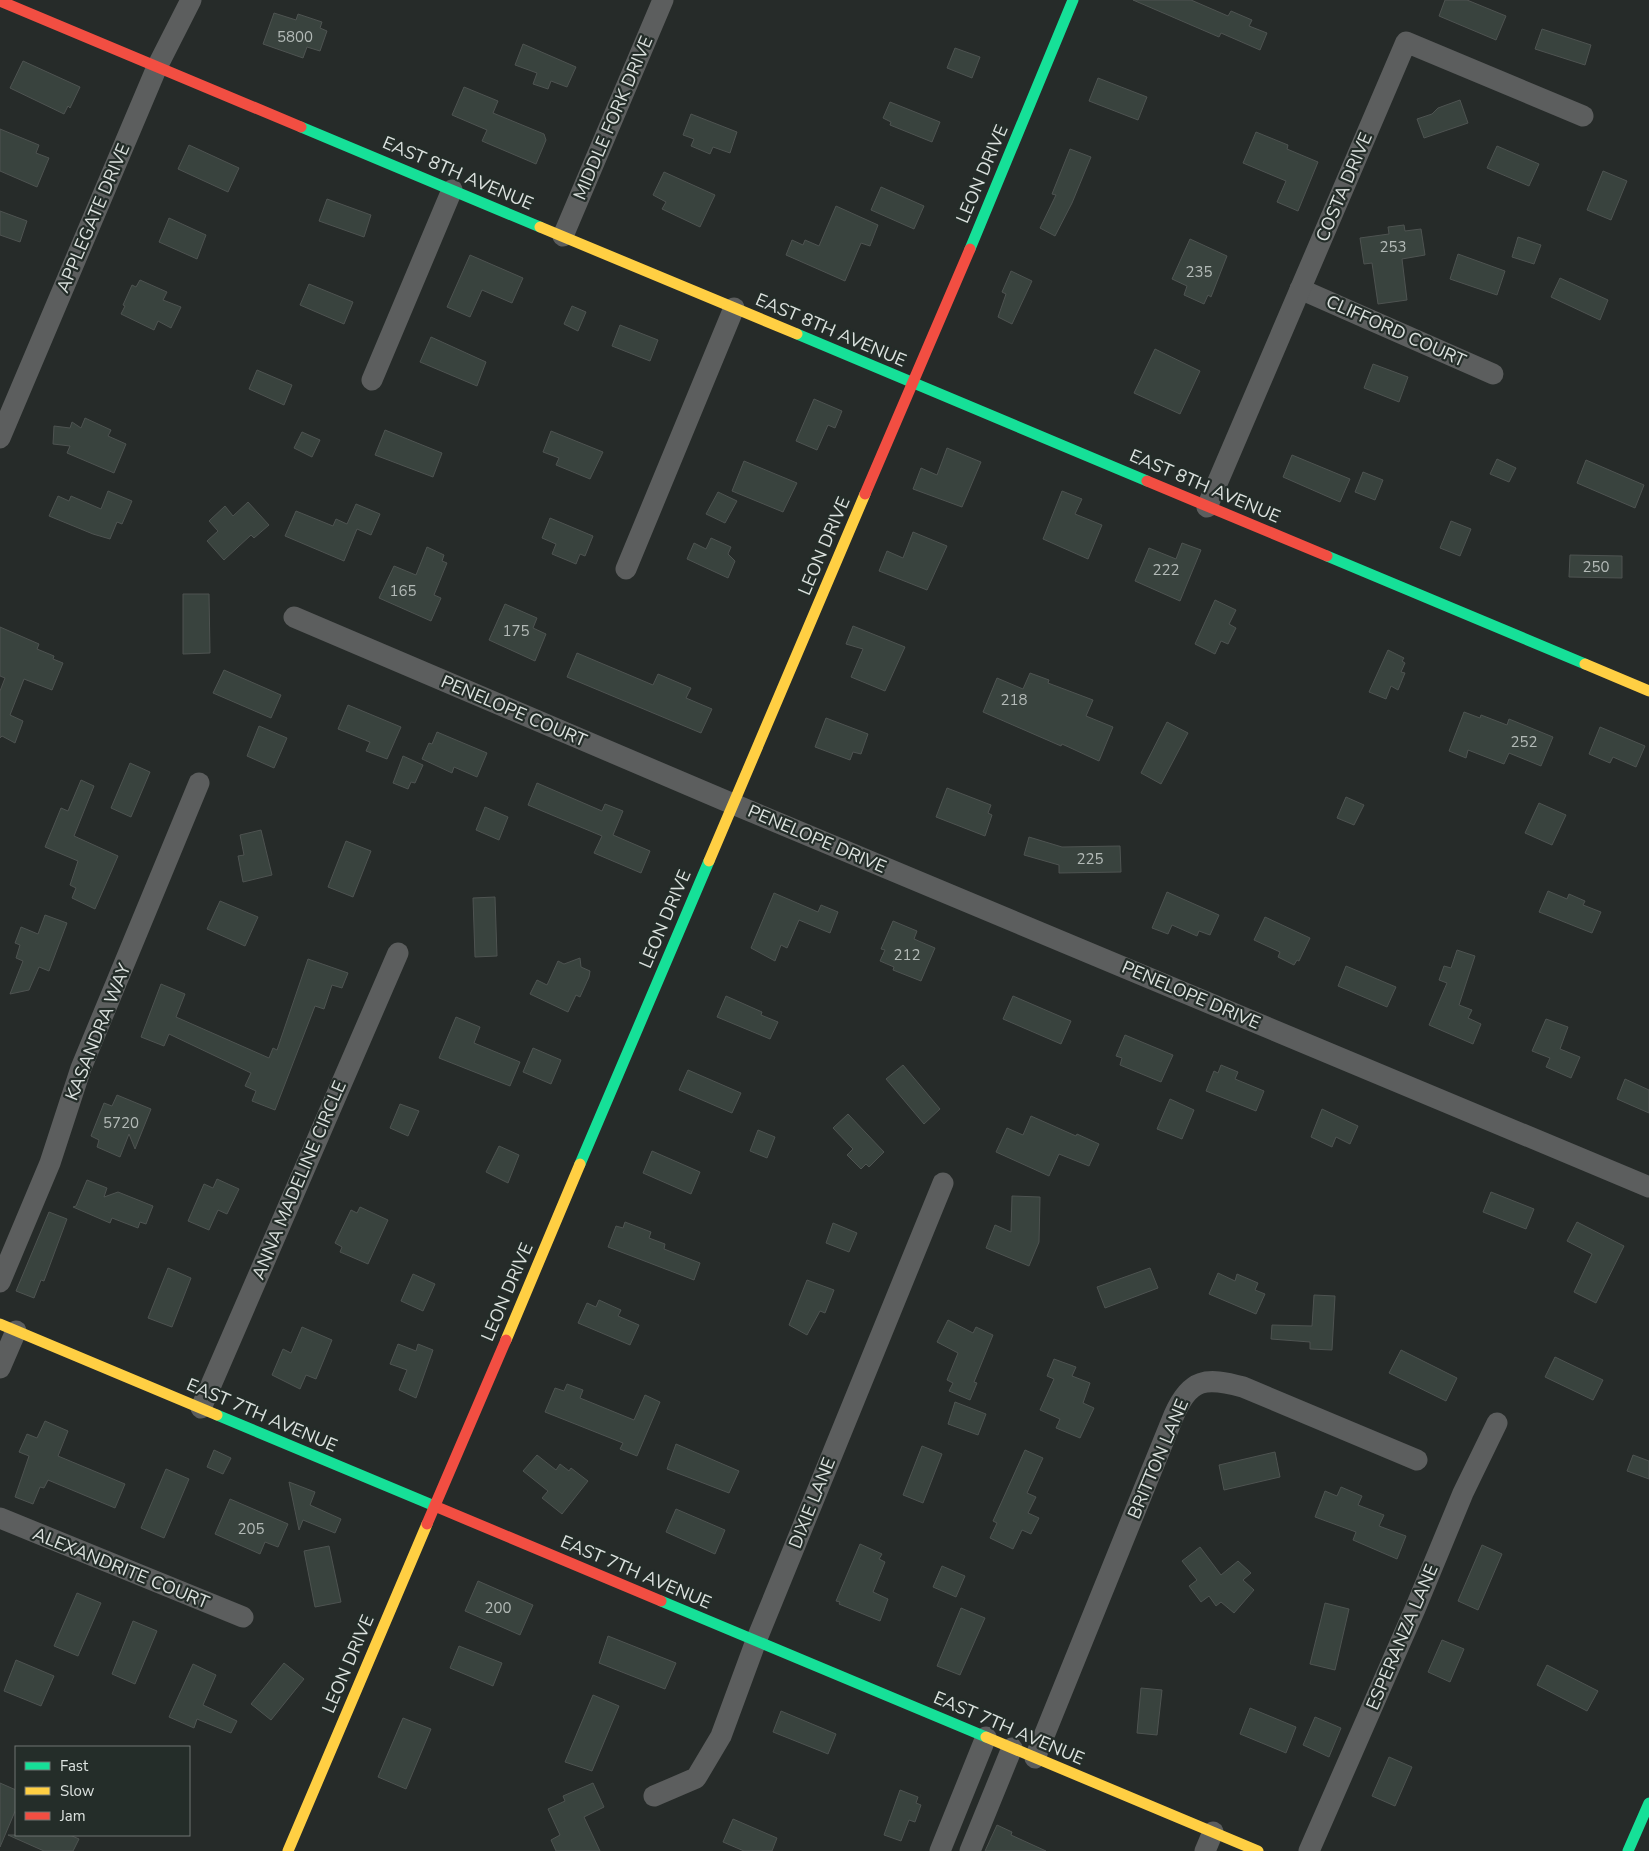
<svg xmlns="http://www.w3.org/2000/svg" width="1649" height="1851" viewBox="0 0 1649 1851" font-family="'Nunito Sans',sans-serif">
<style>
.building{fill:#39433e;stroke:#4e5351}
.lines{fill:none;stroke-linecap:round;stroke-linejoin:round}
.street{stroke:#5c5e5e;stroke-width:21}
.fast{stroke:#16e098;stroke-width:11}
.slow{stroke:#ffcf43;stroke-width:11}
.jam{stroke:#f24e42;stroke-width:11}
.labels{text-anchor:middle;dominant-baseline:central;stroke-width:4.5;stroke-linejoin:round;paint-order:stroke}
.number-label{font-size:15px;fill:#b3bab7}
.street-label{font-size:18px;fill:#dce2df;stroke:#242d29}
</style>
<rect width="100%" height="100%" fill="#262b29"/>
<!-- building -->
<g class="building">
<path d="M1133 0H1191L1228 16 1231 11 1252 20 1249 26 1267 33 1260 50 1221 33 1219 37Z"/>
<path d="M1445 0H1467L1506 16 1496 40 1439 16Z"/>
<path d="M274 13 296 20 298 14 322 22 320 28 327 31 320 51 307 47 303 58 263 44Z"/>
<path d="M1542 29 1591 45 1585 65 1535 49Z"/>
<path d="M523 44 576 67 567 87 551 81 548 89 533 84 537 73 515 65Z"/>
<path d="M955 48 980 57 972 78 947 68Z"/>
<path d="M23 61 80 87 70 108 68 106 64 114 10 88Z"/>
<path d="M1098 78 1147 97 1138 120 1089 101Z"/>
<path d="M464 87 498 101 493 113 544 134 546 140 536 164 482 141 487 130 452 115Z"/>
<path d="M1460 100 1468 123 1424 138 1417 119 1432 114 1438 108Z"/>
<path d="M890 102 940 122 932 142 890 125 891 122 883 118Z"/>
<path d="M691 114 737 132 730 153 713 147 710 154 691 146 694 139 683 135Z"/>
<path d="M0 129 39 145 36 153 49 158 37 187 0 171Z"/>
<path d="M1256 132 1288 145 1287 149 1318 162 1298 211 1277 202 1286 181 1243 163Z"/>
<path d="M189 145 239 168 228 192 178 169Z"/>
<path d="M1497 146 1539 164 1529 186 1487 168Z"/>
<path d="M1070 149 1091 157 1072 203 1055 236 1040 228 1056 195 1052 194Z"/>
<path d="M1603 171 1627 181 1611 220 1587 210Z"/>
<path d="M664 172 715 195 700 227 662 209 666 202 653 195Z"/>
<path d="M881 187 924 206 914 229 871 210Z"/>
<path d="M327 199 371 215 364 237 319 221Z"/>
<path d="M836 206 878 225 870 246 861 243 845 281 786 255 792 240 803 245 805 240 819 246Z"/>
<path d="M0 211 27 221 20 242 0 235Z"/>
<path d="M169 218 206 235 197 259 159 242Z"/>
<path d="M1404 225 1405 231 1421 229 1425 255 1402 259 1407 300 1378 304 1372 263 1364 264 1360 238 1389 234 1388 227Z"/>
<path d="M1518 237 1541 245 1534 264 1512 257Z"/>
<path d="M1190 239 1227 256 1211 297 1208 295 1204 304 1184 295 1187 286 1172 279Z"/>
<path d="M1458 254 1505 271 1497 295 1450 279Z"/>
<path d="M470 255 523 278 512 303 482 290 470 317 447 307Z"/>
<path d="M1011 271 1032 281 1012 324 998 317 1006 294 1002 292Z"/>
<path d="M1560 278 1608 300 1600 320 1551 297Z"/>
<path d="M140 280 167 292 163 300 181 307 171 328 158 321 154 330 121 314 125 306 123 305 132 285 136 287Z"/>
<path d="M309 284 353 302 344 324 300 305Z"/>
<path d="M572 306 586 312 578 331 564 324Z"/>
<path d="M620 325 658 340 650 361 612 346Z"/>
<path d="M431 337 486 362 477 386 420 362Z"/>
<path d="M1155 349 1200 371 1180 414 1134 393Z"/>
<path d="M1373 364 1408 377 1399 402 1364 388Z"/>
<path d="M257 370 292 385 284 405 249 389Z"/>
<path d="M814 399 842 411 835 428 828 425 817 450 796 441Z"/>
<path d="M85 418 111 430 108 436 126 444 114 473 67 453 70 446 53 444 54 426 70 428 72 422 81 428Z"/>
<path d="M385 430 442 453 433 477 375 455Z"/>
<path d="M551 431 603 452 590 479 556 465 559 458 543 452Z"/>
<path d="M302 432 320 440 312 457 294 448Z"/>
<path d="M947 448 981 462 962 507 913 489 921 468 937 475Z"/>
<path d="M1292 455 1350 479 1340 502 1283 477Z"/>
<path d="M1497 459 1516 468 1509 482 1490 474Z"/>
<path d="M1586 460 1644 485 1635 508 1577 483Z"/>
<path d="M744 461 797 483 783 512 732 491Z"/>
<path d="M1363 472 1383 480 1375 500 1355 492Z"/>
<path d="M108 491 132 501 122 524 117 522 110 539 93 534 49 516 58 496 69 501 71 496 101 509Z"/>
<path d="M1062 491 1082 499 1075 514 1102 525 1088 559 1043 539Z"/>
<path d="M718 492 737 501 725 523 706 514Z"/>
<path d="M248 502 269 525 254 538 251 535 224 560 207 541 218 531 209 521 225 506 233 516Z"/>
<path d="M356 504 380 514 371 535 357 529 344 561 285 536 296 511 333 526 336 519 347 524Z"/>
<path d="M550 518 593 536 585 556 580 554 576 564 552 554 556 544 542 538Z"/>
<path d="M1451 521 1471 529 1460 556 1440 548Z"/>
<path d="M913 532 947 546 927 590 879 571 887 551 903 558Z"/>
<path d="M711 538 731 547 728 554 735 561 728 578 687 559 694 543 706 549Z"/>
<path d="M1182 543 1201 550 1180 601 1135 581 1149 548 1176 559Z"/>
<path d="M427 547 444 555 442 561 447 563 434 595 441 598 431 621 379 598 394 566 416 575Z"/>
<path d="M1570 555 1622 556V578L1569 577Z"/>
<path d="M183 594H209L210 653 183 654Z"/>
<path d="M1215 600 1236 610 1229 624 1236 628 1228 644 1221 641 1215 654 1195 644Z"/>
<path d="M505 604 537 618 533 628 546 634 535 661 489 640Z"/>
<path d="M853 626 905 647 885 691 851 677 863 649 846 644Z"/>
<path d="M0 627 39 644 37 649 54 656 53 659 63 663 52 690 24 679 10 715 23 721 15 743 2 736 0 738V691L5 678 0 676Z"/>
<path d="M1388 650 1404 658 1402 661 1405 663 1401 672 1405 673 1398 690 1391 686 1386 699 1369 692Z"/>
<path d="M577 653 653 685 658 674 691 688 686 698 712 709 701 733 567 677Z"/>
<path d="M224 670 281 695 271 718 213 693Z"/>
<path d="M1030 673 1049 680 1048 683 1093 700 1086 716 1113 727 1099 761 1062 744 1061 746 983 712 997 678 1023 689Z"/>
<path d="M348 705 401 727 387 759 366 751 370 742 338 729Z"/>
<path d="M1464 712 1480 718 1481 715 1507 725 1509 719 1553 737 1541 766 1509 753 1504 764 1468 750 1466 758 1449 751Z"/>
<path d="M826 718 868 734 861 754 853 752 850 760 815 747Z"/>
<path d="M1167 722 1188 733 1161 784 1141 773Z"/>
<path d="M259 726 287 738 274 768 247 756Z"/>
<path d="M1600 727 1645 746 1636 767 1613 757 1610 763 1589 754Z"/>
<path d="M437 732 487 753 477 777 454 767 452 773 422 759 429 743 432 744Z"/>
<path d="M403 756 423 765 415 783 411 782 408 789 393 783Z"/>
<path d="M130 763 150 772 131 817 111 808Z"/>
<path d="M81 780 94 786 74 836 118 856 95 909 72 898 76 888 70 885 78 861 45 847 61 808 68 811Z"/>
<path d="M537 783 602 811 605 804 623 811 613 835 650 851 641 873 594 853 602 836 528 805Z"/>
<path d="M947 788 991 805 988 813 992 815 985 836 936 817Z"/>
<path d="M1346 797 1364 805 1354 825 1337 818Z"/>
<path d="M1539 803 1566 815 1552 845 1525 833Z"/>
<path d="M485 807 508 817 499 840 476 830Z"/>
<path d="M261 830 272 875 243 882 238 856 244 855 240 835Z"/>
<path d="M1029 837 1062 847 1120 846 1121 872 1059 873V865L1024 855Z"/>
<path d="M346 841 371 851 353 897 328 887Z"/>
<path d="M1548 891 1567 899 1569 894 1585 901 1583 905 1601 912 1592 933 1539 912Z"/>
<path d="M1167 892 1219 915 1210 935 1199 931 1197 936 1172 925 1168 934 1152 928Z"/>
<path d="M774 893 818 912 821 905 838 912 830 933 799 920 787 948 781 945 775 961 751 948Z"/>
<path d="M495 897 497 956 475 957 473 898Z"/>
<path d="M220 901 258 917 245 946 207 929Z"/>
<path d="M45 915 67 923 49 971 39 967 29 990 10 994 23 961 16 958 20 945 15 943 21 927 38 934Z"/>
<path d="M1265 917 1310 938 1299 961 1297 960 1294 965 1278 957 1280 952 1254 940Z"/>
<path d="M893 921 917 931 914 939 935 948 921 981 893 970 894 967 880 961 885 950 881 949Z"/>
<path d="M1457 950 1475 956 1459 1005 1472 1010 1468 1018 1481 1024 1473 1044 1429 1025 1447 983 1439 980 1444 966 1451 968Z"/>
<path d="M580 958 581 967 590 971 589 977 580 997 576 995 568 1012 530 994 537 980 547 985 558 961 564 964Z"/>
<path d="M308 959 348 973 342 988 332 985 324 1009 315 1006 275 1110 252 1101 256 1091 245 1086 251 1073 169 1034 164 1046 141 1037 161 984 185 994 176 1017 269 1058 273 1048 277 1050Z"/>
<path d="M1346 966 1396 987 1387 1007 1338 986Z"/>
<path d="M726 996 762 1012 761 1015 778 1022 770 1039 717 1017Z"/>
<path d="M1013 996 1071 1021 1061 1044 1003 1019Z"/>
<path d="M456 1017 480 1027 474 1043 520 1062 510 1086 439 1058Z"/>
<path d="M1546 1019 1568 1027 1560 1049 1580 1057 1571 1078 1546 1067 1550 1058 1532 1051Z"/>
<path d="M1125 1035 1173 1055 1161 1082 1120 1065 1122 1058 1116 1056Z"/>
<path d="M533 1048 561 1060 551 1084 523 1072Z"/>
<path d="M903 1065 940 1109 924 1124 886 1079Z"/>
<path d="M1221 1065 1238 1072 1235 1079 1264 1091 1256 1111 1206 1091 1214 1071 1218 1073Z"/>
<path d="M688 1070 741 1093 732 1113 679 1090Z"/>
<path d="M1625 1079 1649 1090V1113L1617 1099Z"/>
<path d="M117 1095 151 1109 135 1149 129 1134 120 1157 97 1147 99 1140 91 1136 104 1103 112 1106Z"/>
<path d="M1170 1099 1194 1110 1182 1139 1157 1129Z"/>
<path d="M400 1104 419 1111 408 1136 390 1128Z"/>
<path d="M1322 1109 1358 1126 1350 1144 1336 1137 1332 1147 1311 1137Z"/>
<path d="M848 1114 884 1152 869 1167 866 1164 861 1169 847 1155 853 1149 833 1128Z"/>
<path d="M1031 1116 1076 1136 1077 1134 1099 1144 1089 1166 1059 1154 1049 1176 996 1152 1007 1128 1023 1135Z"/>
<path d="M758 1130 775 1137 767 1158 750 1151Z"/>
<path d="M499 1146 519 1155 508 1183 486 1172Z"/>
<path d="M652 1151 700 1172 691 1194 643 1173Z"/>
<path d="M217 1179 239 1189 227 1214 218 1210 209 1230 188 1221 204 1184 213 1188Z"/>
<path d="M87 1180 107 1188 104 1197 118 1192 153 1206 146 1224 140 1222 138 1228 112 1218 110 1223 73 1207 76 1206Z"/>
<path d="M1491 1192 1534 1209 1526 1229 1483 1212Z"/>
<path d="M1012 1196 1040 1197 1039 1242 1029 1266 986 1248 995 1225 1011 1232Z"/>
<path d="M360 1207 388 1220 368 1264 340 1252 342 1247 335 1243 351 1210 357 1213Z"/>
<path d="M49 1212 67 1219 44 1281 41 1280 34 1298 16 1291Z"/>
<path d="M625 1222 651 1232 649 1238 665 1244 664 1249 700 1263 694 1280 608 1247 616 1226 623 1228Z"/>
<path d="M1577 1222 1624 1246 1596 1303 1574 1292 1592 1254 1567 1241Z"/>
<path d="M833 1223 857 1233 849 1252 826 1243Z"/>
<path d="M168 1268 191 1278 172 1327 148 1318Z"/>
<path d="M1150 1268 1158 1288 1105 1308 1097 1287Z"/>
<path d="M1218 1273 1235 1281 1237 1274 1258 1283 1255 1290 1265 1294 1256 1314 1209 1294Z"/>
<path d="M413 1274 435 1284 423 1311 401 1301Z"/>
<path d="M807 1280 834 1290 825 1313 820 1311 807 1335 789 1325Z"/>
<path d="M1314 1295 1335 1296 1332 1350 1310 1349V1342L1271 1339 1272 1325 1312 1326Z"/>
<path d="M599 1300 621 1310 618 1316 639 1325 630 1345 578 1323 587 1303 596 1307Z"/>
<path d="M948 1320 973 1333 976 1327 993 1335 974 1382 977 1383 970 1400 949 1391 953 1383 947 1380 958 1353 937 1342Z"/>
<path d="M302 1327 332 1340 316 1379 306 1375 300 1389 272 1375 283 1349 291 1353Z"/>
<path d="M398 1344 416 1351 418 1344 433 1350 416 1398 399 1390 407 1370 390 1364Z"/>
<path d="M1401 1350 1457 1378 1446 1401 1389 1373Z"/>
<path d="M1555 1357 1603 1380 1593 1400 1545 1377Z"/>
<path d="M1054 1359 1076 1367 1072 1376 1090 1383 1083 1403 1094 1408 1080 1438 1056 1428 1060 1419 1040 1410 1054 1379 1047 1376Z"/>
<path d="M567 1384 583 1390 580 1398 634 1420 645 1395 660 1402 637 1456 620 1449 623 1443 545 1412 555 1388 564 1391Z"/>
<path d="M955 1402 986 1414 978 1435 948 1424Z"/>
<path d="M45 1421 68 1431 58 1456 125 1484 115 1508 48 1480 44 1488 40 1487 33 1504 15 1497 29 1456 19 1452 27 1434 37 1438Z"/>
<path d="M676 1444 739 1471 729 1493 667 1469Z"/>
<path d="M922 1446 942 1454 923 1503 903 1495Z"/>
<path d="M214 1450 231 1458 223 1474 207 1467Z"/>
<path d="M1025 1450 1043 1458 1027 1493 1036 1497 1028 1513 1039 1518 1031 1534 1022 1530 1013 1549 990 1538 997 1523 993 1521Z"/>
<path d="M1275 1452 1280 1477 1224 1490 1219 1465Z"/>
<path d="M537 1455 556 1470 560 1464 569 1471 571 1468 588 1481 562 1514 542 1498 548 1491 523 1471Z"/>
<path d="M1633 1455 1649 1461V1479L1627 1471Z"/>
<path d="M166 1469 189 1479 164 1538 141 1528Z"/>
<path d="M289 1482 315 1492 310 1505 341 1519 335 1533 303 1520 299 1530Z"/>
<path d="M1341 1487 1362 1496 1358 1505 1384 1515 1379 1526 1406 1536 1397 1559 1353 1540 1356 1532 1315 1517 1325 1491 1337 1496Z"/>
<path d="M230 1499 288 1524 278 1547 265 1542 260 1554 215 1534Z"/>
<path d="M676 1509 725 1530 715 1554 666 1532Z"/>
<path d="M860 1544 882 1554 879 1559 885 1562 873 1592 888 1599 880 1621 839 1604 840 1602 836 1601Z"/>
<path d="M1482 1545 1502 1554 1478 1610 1458 1601Z"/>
<path d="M329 1546 341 1602 315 1607 304 1551Z"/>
<path d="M1200 1547 1221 1575 1238 1561 1251 1573 1243 1580 1254 1590 1234 1613 1221 1602 1216 1606 1209 1596 1201 1602 1189 1586 1197 1580 1182 1561Z"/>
<path d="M942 1566 965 1576 956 1597 933 1587Z"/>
<path d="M478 1581 533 1605 520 1635 465 1611Z"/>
<path d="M77 1593 101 1603 78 1656 54 1646Z"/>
<path d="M1325 1603 1349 1609 1335 1670 1310 1664Z"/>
<path d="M961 1608 985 1618 960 1675 937 1666Z"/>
<path d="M133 1621 157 1631 135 1684 112 1674Z"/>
<path d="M608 1636 676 1663 665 1689 599 1663Z"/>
<path d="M1442 1640 1464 1649 1450 1682 1428 1672Z"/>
<path d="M459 1646 502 1663 493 1686 450 1668Z"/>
<path d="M16 1660 54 1676 41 1706 4 1691Z"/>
<path d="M284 1663 304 1679 271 1720 251 1704Z"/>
<path d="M193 1664 216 1675 203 1705 237 1721 231 1733 197 1719 194 1728 169 1717Z"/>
<path d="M1547 1665 1598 1691 1587 1711 1537 1685Z"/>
<path d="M1141 1688 1162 1690 1157 1735 1137 1733Z"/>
<path d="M593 1695 619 1706 592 1771 565 1762Z"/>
<path d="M1250 1708 1296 1727 1286 1753 1240 1734Z"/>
<path d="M781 1711 836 1734 828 1754 773 1732Z"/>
<path d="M1315 1717 1341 1728 1329 1757 1303 1745Z"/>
<path d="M403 1718 431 1729 406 1789 378 1777Z"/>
<path d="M1389 1757 1412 1767 1395 1806 1372 1796Z"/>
<path d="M0 1783 16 1790V1809L0 1847Z"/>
<path d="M593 1783 604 1807 584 1817 600 1851H556L551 1840 560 1835 548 1809 565 1801 563 1796Z"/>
<path d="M900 1790 918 1797 916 1803 921 1805 915 1822 909 1820 901 1841 884 1835Z"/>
<path d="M733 1819 777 1838 772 1851H744L723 1842Z"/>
<path d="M997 1825 1012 1832 1011 1835 1046 1851H985Z"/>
<path d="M8 1835H70L79 1839 73 1851H44Z"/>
</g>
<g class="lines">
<!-- street -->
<g class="street">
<path d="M563 236 663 0"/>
<path d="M1300 289 1493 374"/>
<path d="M372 380 452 190"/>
<path d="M0 438 157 67 191 0"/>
<path d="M1207 507 1406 42 1583 116"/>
<path d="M626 569 734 308"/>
<path d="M294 617 733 804 1649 1187"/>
<path d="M0 1282 50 1163 81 1068 199 783"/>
<path d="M0 1368 16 1331"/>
<path d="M201 1408 398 953"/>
<path d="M0 1518 243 1617"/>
<path d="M1035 1758 1174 1415C1190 1378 1206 1377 1243 1387L1417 1460"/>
<path d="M654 1796 696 1778 721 1736 756 1641 943 1183"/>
<path d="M940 1851 986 1737"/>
<path d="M970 1851 1012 1748"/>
<path d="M1205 1851 1213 1832"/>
<path d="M1309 1851 1415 1609 1463 1493 1497 1423"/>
</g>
<!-- fast -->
<g class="fast">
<path d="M301 127 540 227"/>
<path d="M970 249 1073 0"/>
<path d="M797 334 1147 481"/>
<path d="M1327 556 1585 664"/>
<path d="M580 1164 709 861"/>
<path d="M217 1415 437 1507"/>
<path d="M661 1601 986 1737"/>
<path d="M1628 1851 1649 1803"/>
</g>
<!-- slow -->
<g class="slow">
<path d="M540 227 797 334"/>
<path d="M1585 664 1649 691"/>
<path d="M709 861 865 494"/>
<path d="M0 1324 217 1415"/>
<path d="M506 1340 580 1164"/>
<path d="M986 1737 1258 1851"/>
<path d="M288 1851 427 1524"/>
</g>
<!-- jam -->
<g class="jam">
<path d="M0 1 301 127"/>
<path d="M1147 481 1327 556"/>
<path d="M865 494 970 249"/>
<path d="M437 1507 661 1601"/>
<path d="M427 1524 506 1340"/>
</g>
</g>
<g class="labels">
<!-- number labels -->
<g class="number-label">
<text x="295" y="37">5800</text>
<text x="1393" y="247">253</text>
<text x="1199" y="272">235</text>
<text x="1596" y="567">250</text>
<text x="1166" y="570">222</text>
<text x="403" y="591">165</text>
<text x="516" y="631">175</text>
<text x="1014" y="700">218</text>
<text x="1524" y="742">252</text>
<text x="1090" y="859">225</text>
<text x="907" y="955">212</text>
<text x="121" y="1123">5720</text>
<text x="251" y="1529">205</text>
<text x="498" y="1608">200</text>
</g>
<!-- street labels -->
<g class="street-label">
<text transform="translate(613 118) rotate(-67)">MIDDLE FORK DRIVE</text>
<text transform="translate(458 173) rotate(23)">EAST 8TH AVENUE</text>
<text transform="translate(982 174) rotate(-67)">LEON DRIVE</text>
<text transform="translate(1344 187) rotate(-67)">COSTA DRIVE</text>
<text transform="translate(93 218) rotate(-67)">APPLEGATE DRIVE</text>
<text transform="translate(831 330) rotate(23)">EAST 8TH AVENUE</text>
<text transform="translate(1396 331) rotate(24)">CLIFFORD COURT</text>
<text transform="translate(1205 486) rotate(23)">EAST 8TH AVENUE</text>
<text transform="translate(824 546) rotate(-67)">LEON DRIVE</text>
<text transform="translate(514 711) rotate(23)">PENELOPE COURT</text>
<text transform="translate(817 839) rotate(23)">PENELOPE DRIVE</text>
<text transform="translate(665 919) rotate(-67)">LEON DRIVE</text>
<text transform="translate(1191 995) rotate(23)">PENELOPE DRIVE</text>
<text transform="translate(98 1032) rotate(-68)">KASANDRA WAY</text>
<text transform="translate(299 1180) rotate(-67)">ANNA MADELINE CIRCLE</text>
<text transform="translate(507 1292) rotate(-67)">LEON DRIVE</text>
<text transform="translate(262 1415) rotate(23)">EAST 7TH AVENUE</text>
<text transform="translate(1158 1459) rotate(-67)">BRITTON LANE</text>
<text transform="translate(812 1503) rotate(-68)">DIXIE LANE</text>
<text transform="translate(121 1568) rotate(22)">ALEXANDRITE COURT</text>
<text transform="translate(636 1572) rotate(23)">EAST 7TH AVENUE</text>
<text transform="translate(1402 1637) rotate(-67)">ESPERANZA LANE</text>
<text transform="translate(348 1664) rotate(-67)">LEON DRIVE</text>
<text transform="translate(1009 1728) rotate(23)">EAST 7TH AVENUE</text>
</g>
</g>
<!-- legend -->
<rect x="15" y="1746" width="175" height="90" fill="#242d29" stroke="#6e7572"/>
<rect x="25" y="1762" width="25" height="8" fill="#16e098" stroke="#6e7572"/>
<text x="60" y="1771" font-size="15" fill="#dce2df">Fast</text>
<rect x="25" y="1787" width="25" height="8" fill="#ffcf43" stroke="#6e7572"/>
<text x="60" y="1796" font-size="15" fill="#dce2df">Slow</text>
<rect x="25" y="1812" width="25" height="8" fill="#f24e42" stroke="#6e7572"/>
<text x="60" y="1821" font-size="15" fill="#dce2df">Jam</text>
</svg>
